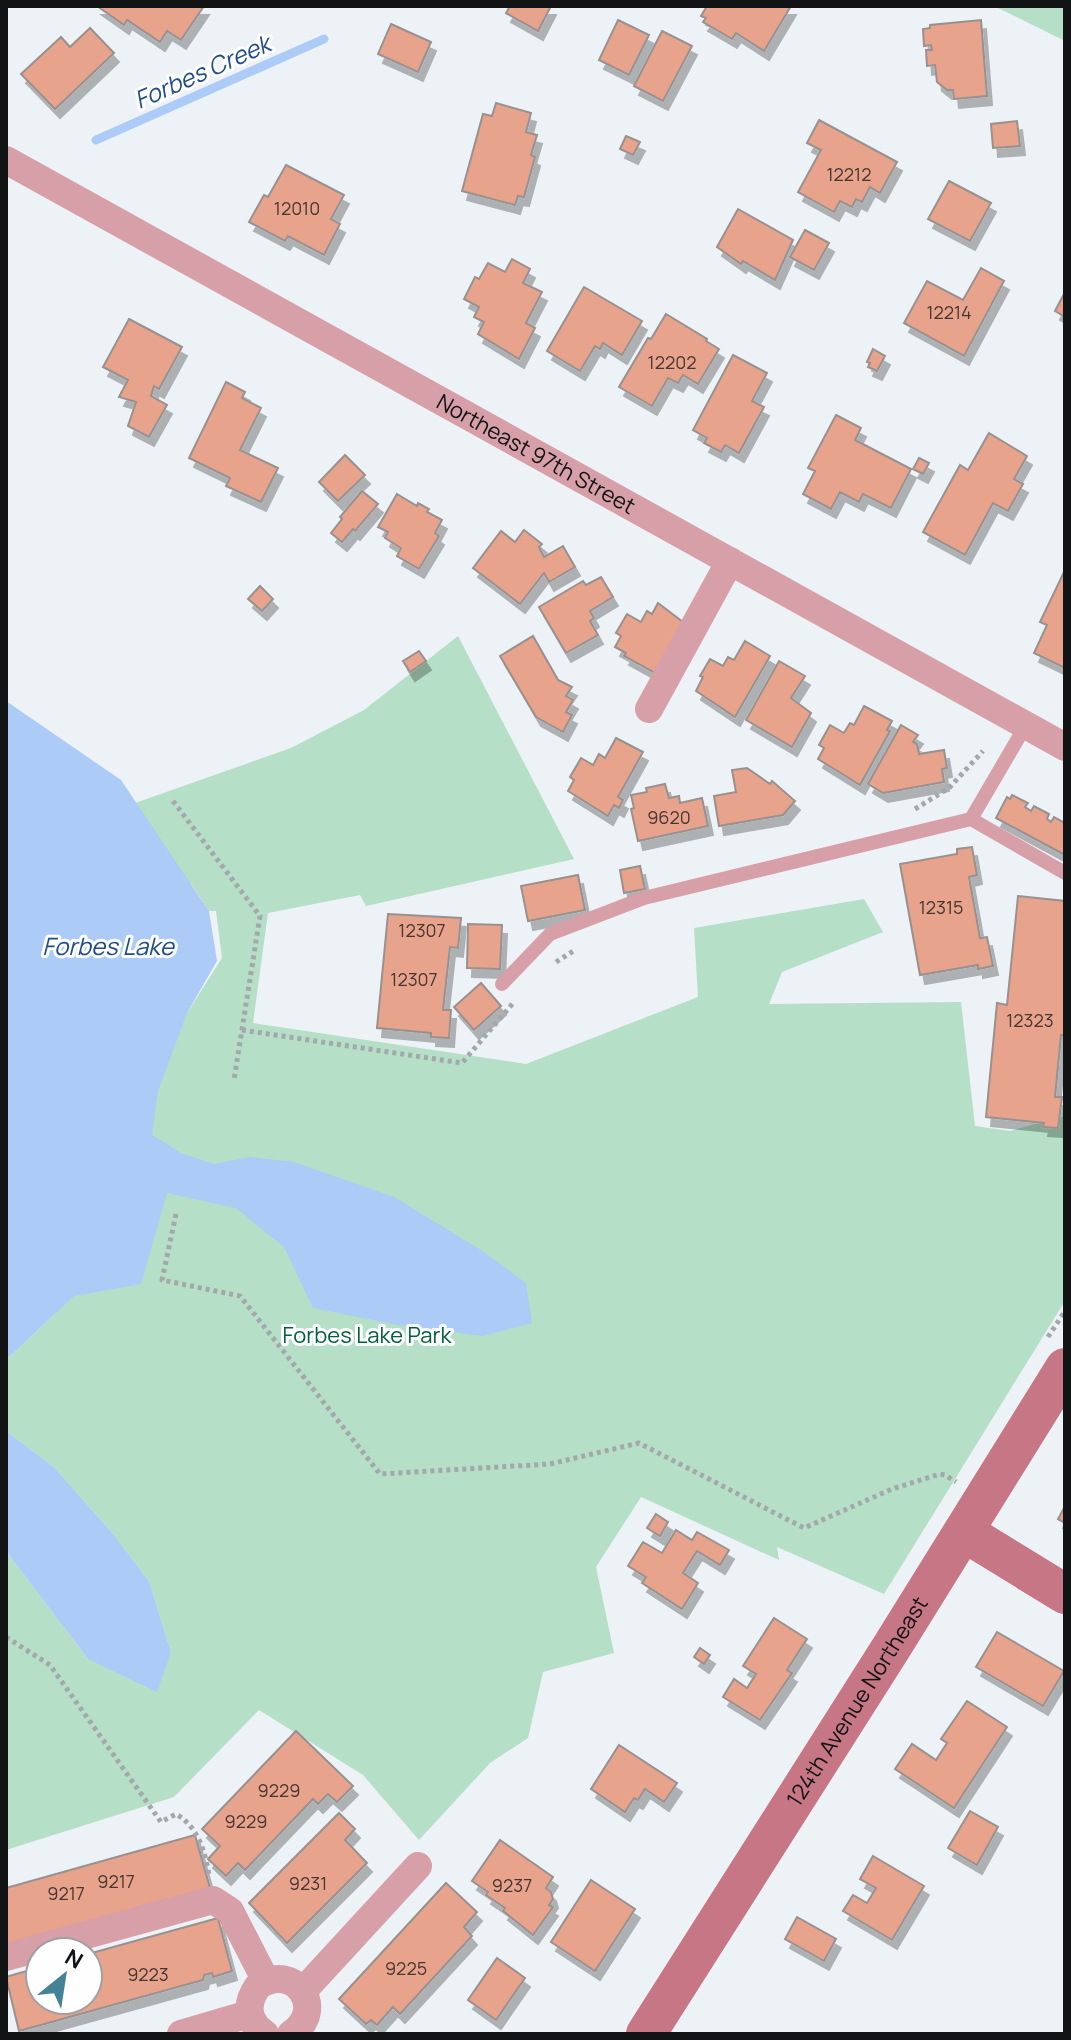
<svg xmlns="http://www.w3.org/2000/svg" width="1071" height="2040" viewBox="0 0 1071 2040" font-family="Manrope,sans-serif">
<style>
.green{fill:#b5dfc7}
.water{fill:#accbf7}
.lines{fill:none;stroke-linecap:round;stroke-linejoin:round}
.stream{stroke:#accbf7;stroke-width:9}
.building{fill:#e8a38d;stroke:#98918f;stroke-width:2;filter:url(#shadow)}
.path{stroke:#a4a8ac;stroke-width:5;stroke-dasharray:4 4;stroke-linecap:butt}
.lane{stroke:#d79fa7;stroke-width:14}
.street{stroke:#d79fa7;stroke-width:28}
.secondary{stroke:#c67684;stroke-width:40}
.labels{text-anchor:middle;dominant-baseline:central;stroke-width:6;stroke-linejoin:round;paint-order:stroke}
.number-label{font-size:18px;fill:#473733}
.street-label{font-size:22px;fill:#111315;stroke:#fefefe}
.park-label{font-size:22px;fill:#035e3d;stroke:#fefefe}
.water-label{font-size:24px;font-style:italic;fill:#1e4b8c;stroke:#fefefe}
</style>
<defs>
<filter id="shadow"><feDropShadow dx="5" dy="9" stdDeviation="0" flood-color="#0004"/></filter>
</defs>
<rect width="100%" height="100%" fill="#edf2f6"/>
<!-- green -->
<g class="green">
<path d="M994 6H1065V41Z"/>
<path d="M458 636 574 859 366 906 360 895 268 913 253 1023 526 1064 698 997 694 928 864 899 883 932 782 972 769 1004 961 1002 975 1126 1010 1131 1065 1116V1301L884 1594 777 1547 779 1560 641 1497 596 1567 614 1653 543 1672 528 1738 490 1763 419 1840 363 1775 259 1710 174 1797 6 1850V1551L88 1659 171 1652 149 1581 113 1534 54 1467 6 1431V1360L57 1312 187 1013 222 958 216 911H209L192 885 121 808 291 748 364 710Z"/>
</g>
<!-- water -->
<g class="water">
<path d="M6 701 121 780 209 911 217 961 187 1013 158 1091 152 1135 181 1153 214 1164 250 1157 294 1162 394 1197 481 1250 526 1283 532 1323 483 1336 398 1325 313 1308 284 1247 236 1208 167 1193 141 1284 74 1296 6 1360Z"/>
<path d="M6 1431 54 1467 113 1534 149 1581 171 1652 157 1692 88 1659 6 1551Z"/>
</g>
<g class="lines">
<!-- stream -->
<path class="stream" d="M96 140 324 39"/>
</g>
<!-- building -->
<g class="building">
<path d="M97 6H204L181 40 167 31 160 42 127 20 124 25Z"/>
<path d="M510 6H551L538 31 506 13Z"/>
<path d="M707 6H791L764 51 736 33 732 39 703 22 706 18 701 16Z"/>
<path d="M618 20 649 35 629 75 599 60Z"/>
<path d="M981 20 987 96 954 99 953 90H947L937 82 935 65 927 66 926 50H932L931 45 924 46 923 29 930 28V25Z"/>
<path d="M391 24 431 42 418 72 378 54Z"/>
<path d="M90 28 114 53 55 109 21 74 61 37 70 47Z"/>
<path d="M662 31 692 46 663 101 634 86Z"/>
<path d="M496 103 531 113 526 132 537 135 531 155 535 157 524 197 518 196 515 205 462 191 483 114 492 116Z"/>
<path d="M819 120 897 162 880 193 870 187 862 202 856 199 852 207 840 201 834 212 798 192 821 150 807 143Z"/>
<path d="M1017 121 1020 146 993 148 991 124Z"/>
<path d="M626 136 640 142 633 155 620 149Z"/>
<path d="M286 165 344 195 331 219 340 224 324 255 288 236 285 241 249 222 264 195 268 197Z"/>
<path d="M949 181 991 203 970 241 928 219Z"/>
<path d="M738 209 793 240 775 280 743 261 741 264 717 247Z"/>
<path d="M805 230 829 243 814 270 790 257Z"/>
<path d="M512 259 530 269 523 283 542 292 526 323 535 328 519 359 478 334 484 322 474 317 479 307 464 299 475 277 479 279 488 263 505 272Z"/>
<path d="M981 268 1004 281 964 356 904 323 927 281 963 300Z"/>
<path d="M584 287 642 321 622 355 603 343 600 349 595 346 580 371 547 351Z"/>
<path d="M1065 292V317L1055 311Z"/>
<path d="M666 314 707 339 706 341 719 349 698 384 683 375 678 383 668 378 652 406 619 387 648 338 651 339Z"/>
<path d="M129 319 182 347 159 389 154 386 151 396 167 405 149 437 128 426 136 402 119 397 128 380 103 367Z"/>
<path d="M873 349 885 356 877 371 868 367 870 363 867 362Z"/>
<path d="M733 355 767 373 752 401 764 407 739 453 725 445 721 452 704 443 707 438 693 430Z"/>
<path d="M226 382 245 392 242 398 261 408 240 450 278 468 261 502 226 486 230 478 189 458Z"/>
<path d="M836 415 861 428 855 440 911 469 891 508 863 494 859 502 840 492 831 509 803 494 815 471 808 468Z"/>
<path d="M989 433 1027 456 1014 479 1023 484 1008 511 993 503 965 555 923 532 960 465 968 470Z"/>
<path d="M345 455 365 475 338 501 319 482Z"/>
<path d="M919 458 929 463 923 474 913 469Z"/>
<path d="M362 491 378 504 355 531 353 529 342 542 331 533 342 519 340 517Z"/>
<path d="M397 494 417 506 418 503 429 509 427 512 442 520 435 533 439 536 419 569 397 556 401 548 385 538 388 532 378 527Z"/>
<path d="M524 530 542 544 539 547 544 557 563 546 575 567 549 582 544 573 520 604 473 568 501 531 515 542Z"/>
<path d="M1065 570V668L1034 653 1047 625 1040 622Z"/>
<path d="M601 577 613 597 590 611 594 618 590 621 598 635 566 653 539 607 583 581 586 585Z"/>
<path d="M260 586 273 599 262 611 248 599Z"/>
<path d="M658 603 683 622 655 673 624 656 626 653 615 647 621 636 616 633 627 614 641 622 647 611 652 614Z"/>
<path d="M533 636 558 680 572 687 566 696 573 700 566 712 572 715 563 732 536 717 500 656Z"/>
<path d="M745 641 770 656 735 717 696 691 703 677 700 676 710 659 723 666 728 657 734 660Z"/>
<path d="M419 651 426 661 410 672 403 661Z"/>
<path d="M779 661 805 676 791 698 811 713 792 747 746 720Z"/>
<path d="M864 706 892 721 887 730 890 731 860 785 818 759 824 748 819 745 830 725 844 733 850 723 854 725Z"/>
<path d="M901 725 918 735 913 742 917 744 919 754 944 750 947 768 942 769 944 782 883 793 868 784Z"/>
<path d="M616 738 643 752 618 797 623 800 619 808 614 805 608 816 568 791 574 780 570 777 581 758 593 765 599 754 605 758Z"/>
<path d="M747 768 770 784 772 781 795 801 783 815 719 826 714 796 736 792 732 770Z"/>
<path d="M665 784 669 798 679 796 680 803 702 798 708 826 638 841 631 809 634 808 631 795 647 792 646 788Z"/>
<path d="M1012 795 1028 803 1025 807 1031 811 1034 806 1049 814 1047 819 1051 822 1054 817 1065 823V855L996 818 1007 797 1010 799Z"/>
<path d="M972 847 977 875 969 877 980 938 987 937 993 966 978 969V965L920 975 900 864 957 854V849Z"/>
<path d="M640 866 645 889 624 893 620 870Z"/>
<path d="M578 875 585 910 528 921 521 886Z"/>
<path d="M1018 896 1065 901V1035H1061L1055 1097H1062L1058 1128 1043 1127 1044 1123 986 1117 997 1003 1007 1005Z"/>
<path d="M388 914 461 918 458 948 450 947 443 1010H451L449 1038 431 1037V1033L377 1028Z"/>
<path d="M468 924 502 925 500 969 467 968Z"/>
<path d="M481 983 501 1006 474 1030 454 1007Z"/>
<path d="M1065 1506V1523L1058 1519Z"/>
<path d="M656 1514 668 1522 660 1536 647 1528Z"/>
<path d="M676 1530 692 1540 697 1532 729 1550 720 1565 697 1551 683 1573 698 1583 682 1609 642 1583 646 1577 628 1566 643 1542 662 1553Z"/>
<path d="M774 1618 807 1639 787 1670 792 1673 760 1720 723 1697 734 1679 747 1688 756 1674 743 1666Z"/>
<path d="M997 1632 1064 1671 1043 1706 976 1667Z"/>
<path d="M700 1648 710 1655 704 1664 694 1657Z"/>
<path d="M967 1701 1007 1727 954 1808 895 1769 912 1744 936 1760 947 1743 941 1739Z"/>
<path d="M296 1731 353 1786 337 1802 328 1794 318 1804 313 1799 245 1870 238 1863 226 1876 208 1859 220 1846 202 1829Z"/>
<path d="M619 1745 677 1783 664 1802 645 1789 638 1800 634 1798 625 1812 591 1789Z"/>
<path d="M970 1811 998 1827 977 1865 948 1848Z"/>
<path d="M339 1813 355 1829 345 1840 367 1863 287 1943 249 1903Z"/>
<path d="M195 1835 210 1888 6 1946V1888Z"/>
<path d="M500 1840 553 1877 546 1888 551 1892 553 1899 549 1905 553 1907 533 1935 503 1911 505 1908 486 1895 488 1892 472 1881Z"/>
<path d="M873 1856 924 1886 892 1940 843 1911 853 1895 867 1903 876 1888 860 1879Z"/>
<path d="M591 1880 635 1909 595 1971 551 1942Z"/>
<path d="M446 1883 477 1912 464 1927 472 1936 400 2014 393 2007 377 2025 371 2020 366 2024 339 1999Z"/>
<path d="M797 1917 836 1939 824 1961 785 1939Z"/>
<path d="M218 1918 232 1971 213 1977 212 1973 204 1975 203 1980 19 2031 6 1977 40 1967V2000H88V1954Z"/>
<path d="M497 1958 525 1978 496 2020 468 2000Z"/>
</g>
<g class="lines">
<!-- path -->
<g class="path">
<path d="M173 801 260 916 234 1080"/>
<path d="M915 809 949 788 983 751"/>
<path d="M556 962 575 950"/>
<path d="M242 1030 462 1063 514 1002"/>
<path d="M176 1214 162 1280 240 1296 380 1474 550 1464 639 1443 804 1528 892 1489 940 1474 945 1475 956 1482"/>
<path d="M1048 1337 1065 1311"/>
<path d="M6 1637 50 1665 161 1822 176 1814C198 1827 205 1851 209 1875"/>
</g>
<!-- lane -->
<g class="lane">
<path d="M971 819 1026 725"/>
<path d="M502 984 550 934 644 898 971 819 1065 873"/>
</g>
<!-- street -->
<g class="street">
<path id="s1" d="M6 160 1065 747"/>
<path d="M649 709 730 561"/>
<path d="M6 1957 213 1900 230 1911 266 1981"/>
<path d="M303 1991 418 1866"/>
<path d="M181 2034 249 2014"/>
<path d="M265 2034C247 2022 245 2004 258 1986 295 1961 328 2010 291 2034"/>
</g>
<!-- secondary -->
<g class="secondary">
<path d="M964 1532 1065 1594"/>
<path id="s2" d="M646 2034 891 1648 1065 1368"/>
</g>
</g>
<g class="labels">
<!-- number labels -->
<g class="number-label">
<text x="849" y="174">12212</text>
<text x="297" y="208">12010</text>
<text x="949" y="312">12214</text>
<text x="672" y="362">12202</text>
<text x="669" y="817">9620</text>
<text x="941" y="907">12315</text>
<text x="422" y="930">12307</text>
<text x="414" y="979">12307</text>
<text x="1030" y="1020">12323</text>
<text x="279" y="1790">9229</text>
<text x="246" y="1821">9229</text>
<text x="116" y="1881">9217</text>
<text x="308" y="1883">9231</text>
<text x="512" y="1885">9237</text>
<text x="66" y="1893">9217</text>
<text x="406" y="1968">9225</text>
<text x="148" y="1974">9223</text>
</g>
<!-- street labels -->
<g class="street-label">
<text stroke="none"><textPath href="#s1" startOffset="606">Northeast 97th Street</textPath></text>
<text stroke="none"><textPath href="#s2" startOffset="394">124th Avenue Northeast</textPath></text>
</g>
<!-- park labels -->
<g class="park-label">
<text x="367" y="1335">Forbes Lake Park</text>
</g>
<!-- water labels -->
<g class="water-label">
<text transform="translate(202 71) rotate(-24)">Forbes Creek</text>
<text x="108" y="945">Forbes Lake</text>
</g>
</g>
<!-- border -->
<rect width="1071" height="2040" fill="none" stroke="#111315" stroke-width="16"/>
<!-- north arrow -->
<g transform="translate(64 1976) rotate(30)"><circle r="38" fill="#fefefe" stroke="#9fa0a1" stroke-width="2"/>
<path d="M0-6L14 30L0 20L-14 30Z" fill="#438297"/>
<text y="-12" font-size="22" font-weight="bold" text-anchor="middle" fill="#111315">N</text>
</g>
</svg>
